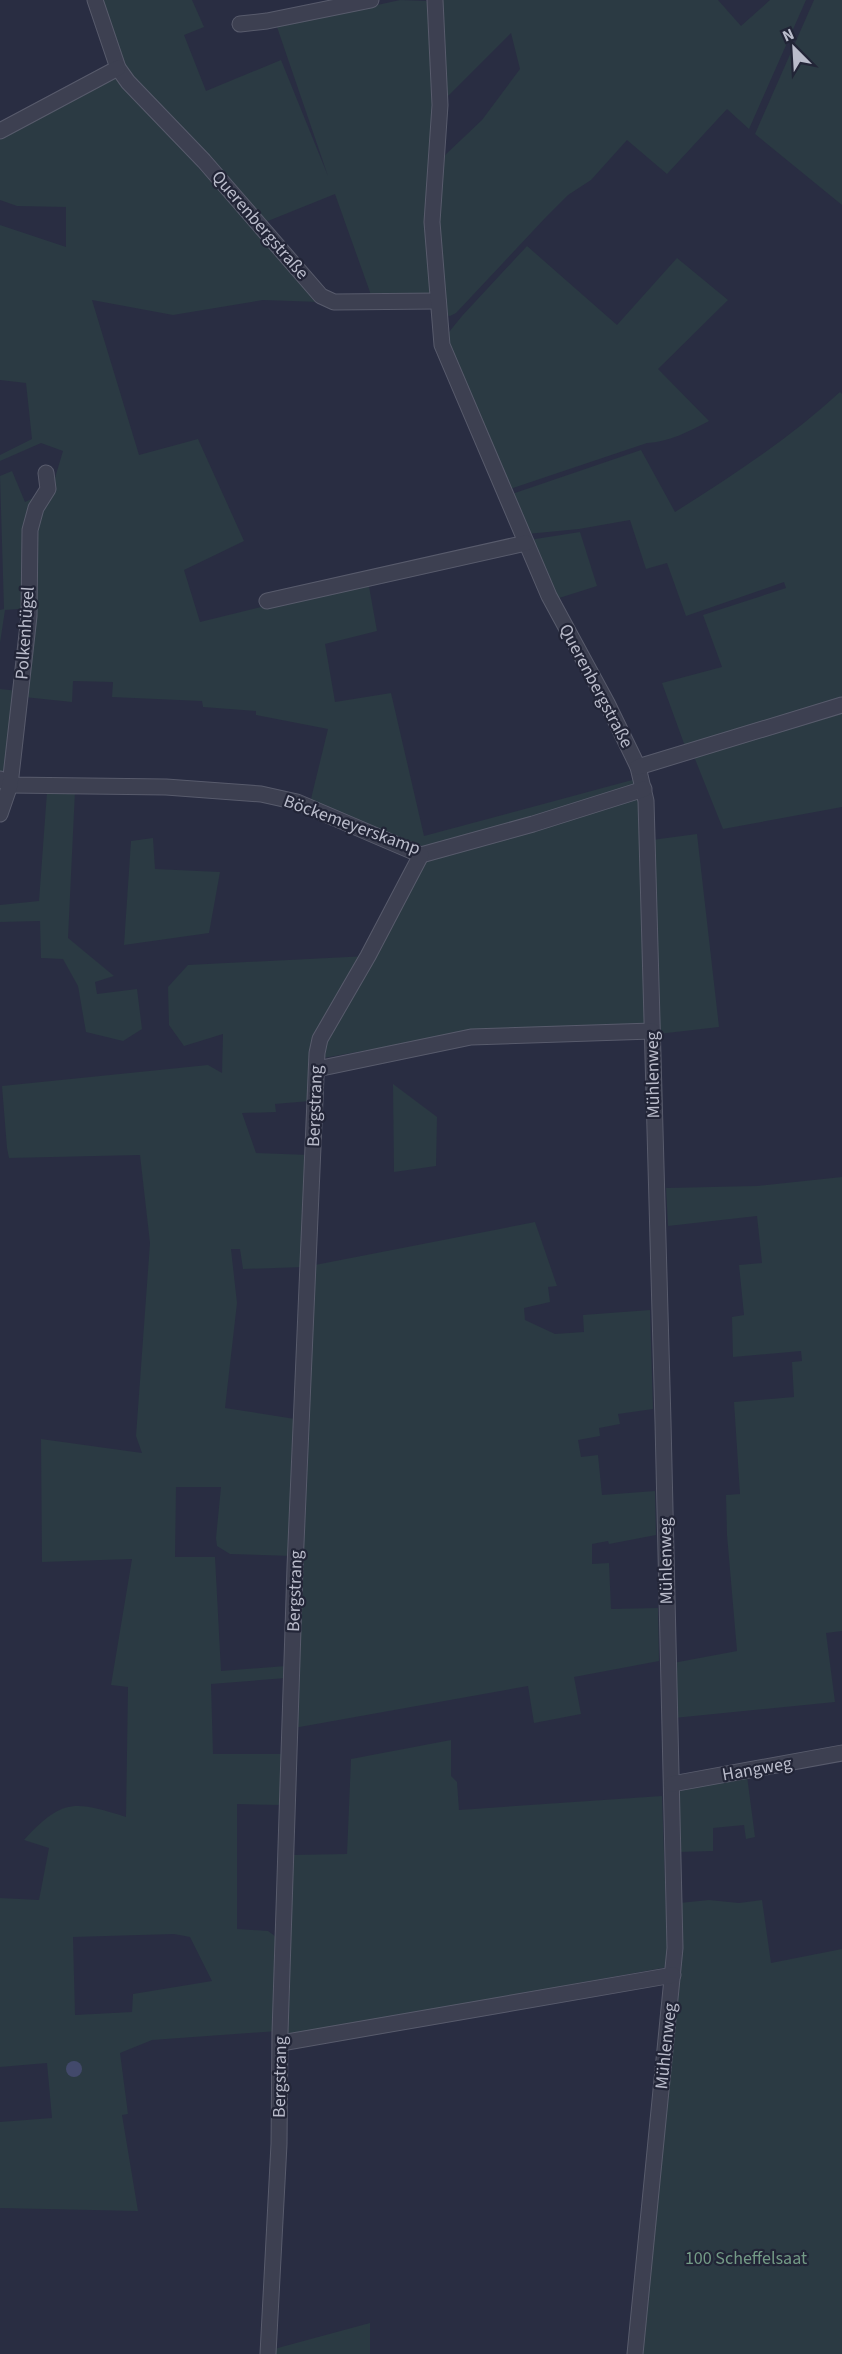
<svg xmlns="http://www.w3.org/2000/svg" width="842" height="2354" viewBox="0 0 842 2354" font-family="'Source Sans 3',sans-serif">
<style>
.green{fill:#2b3a43;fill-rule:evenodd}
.water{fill:#42496b}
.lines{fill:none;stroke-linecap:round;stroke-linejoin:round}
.minor-casing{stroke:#585b6c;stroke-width:17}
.minor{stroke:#3d4051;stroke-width:15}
.labels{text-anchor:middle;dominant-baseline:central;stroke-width:4.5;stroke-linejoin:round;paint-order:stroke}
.street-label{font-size:18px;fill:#babccb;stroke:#222537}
.park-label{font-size:18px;fill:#739a86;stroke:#222537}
</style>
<rect width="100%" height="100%" fill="#292d42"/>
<!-- green -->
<g class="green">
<path d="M102 0H192L204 27 184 35 206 91 281 60 328 176 277 27 400 0 426 1 431 7 433 116 428 157V190L432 298 371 295 335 194 263 223 123 65Z"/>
<path d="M440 0H718L741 26 770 0H806L749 129 727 109 667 174 627 140 591 180 568 195 546 217 456 313 450 316 446 315 440 231V186L443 157 482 120 520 69 511 33 445 99Z"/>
<path d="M814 0H842V205L755 134Z"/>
<path d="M116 76 320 302 263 300 173 315 92 300 139 455 198 439 244 541 184 570 200 622 368 581 377 631 325 644 335 702 391 693 424 836 636 779 640 800 649 1028 476 1031 312 1060 310 1101 275 1104 276 1112 242 1113 256 1153 310 1155 304 1267 243 1269 240 1249H231L237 1303 225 1408 295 1419 292 1556 230 1554 217 1546 216 1538 221 1487H176L175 1557H215L221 1671 286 1666V1678L211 1684 213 1754H284L281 1805 237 1804V1929L268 1931 279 1939 278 2031 152 2040 120 2053 128 2114 122 2115 138 2211 0 2208V2122L52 2118 47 2063 0 2067V1898L39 1900 49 1848 24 1840C63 1798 74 1801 126 1817L128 1687 111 1685 132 1559 42 1562 41 1439 142 1453 136 1436 150 1243 140 1155 9 1158 7 1148 2 1086 208 1065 222 1073 223 1034 184 1046 169 1025 168 987 188 965 368 956 419 851 310 803 328 729 256 715V711L203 707 202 701 112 697 113 682 73 681 72 702 24 697 31 608 5 610 0 643V610L4 609 0 476 12 471 25 502 40 495 32 531 51 491 63 451 41 443 0 461V455L32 439 26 383 0 380V225L66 247V207L17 206 0 200V137ZM174 1934 190 1937 212 1981 133 1994 132 2012 75 2015 73 1937Z"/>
<path d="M527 246 617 325 677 258 728 300 658 369 709 421C690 431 669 442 647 443L510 489 445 337 462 316Z"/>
<path d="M840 392 842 394V704L686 749 662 683 722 667 703 615 786 588 784 582 686 616 667 563 646 569 630 520 579 529 527 534 509 495 641 450 675 512C732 476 790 438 840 392Z"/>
<path d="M580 532 597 586 556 599 529 540Z"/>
<path d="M0 689 19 691 8 780 0 778Z"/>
<path d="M842 707V807L723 829 693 754Z"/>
<path d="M75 791 68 938 114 976 95 982 97 994 137 989 142 1029 123 1041 86 1032 78 986 63 959 41 958 40 921 0 922V905L39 901 47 792Z"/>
<path d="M697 834 719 1027 658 1034 652 840Z"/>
<path d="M153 838 155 869 220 872 209 933 124 945 131 841Z"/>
<path d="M393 1084 437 1117 436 1166 394 1172Z"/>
<path d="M842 1177V1631L826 1633 835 1702 674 1718 673 1663 737 1651 727 1535 726 1495 740 1494 734 1402 794 1397 792 1362 802 1361 801 1351 733 1357 732 1317 744 1315 739 1265 762 1263 757 1216 668 1226 666 1188 757 1186Z"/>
<path d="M535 1222 557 1286 548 1287 550 1302 524 1308 525 1320 555 1334 584 1332 583 1315 650 1310 653 1409 618 1414 620 1424 599 1428 600 1436 578 1440 581 1457 598 1455 602 1495 655 1491 656 1535 609 1544 608 1541 592 1544V1564L609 1563 611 1609 658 1608 659 1661 574 1677 581 1714 534 1723 528 1686 294 1728 315 1265Z"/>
<path d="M451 1740V1776L457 1782 459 1810 662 1796 668 1967 286 2036 292 1855 347 1854 351 1759Z"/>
<path d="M747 1776 755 1837 746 1839 744 1825 713 1828V1851L678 1852 677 1788Z"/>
<path d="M709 1900 739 1903 762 1900 771 1963 842 1949V2354H640L679 1903Z"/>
<path d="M370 2323V2354H274V2349Z"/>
</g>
<!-- water -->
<circle class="water" cx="74" cy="2069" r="8"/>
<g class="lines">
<!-- minor casing -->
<g class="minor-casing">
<g id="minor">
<path d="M95 0 118 68 128 82 204 161 321 296 334 302 438 301"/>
<path d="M435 0 440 105 432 222 442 345 549 596 607 703 638 767 646 801 663 1422 675 1948 635 2354"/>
<path d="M240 24 267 21 371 0"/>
<path d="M0 131 118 68"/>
<path d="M267 601 526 543"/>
<path d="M638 767 842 705"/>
<path d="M0 779 10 785 166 787 261 794 297 802 421 855 533 824 644 789"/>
<path d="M0 814 10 785 29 616 30 530 36 508 48 489 46 473"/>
<path d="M317 1069 471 1037 652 1031"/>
<path d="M672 1784 842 1753"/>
<path d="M281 2043 673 1975"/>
<path d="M268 2354 279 2144 280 2033 295 1567 317 1053 320 1039 368 956 421 855"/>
</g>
</g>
<!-- minor -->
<use href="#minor" class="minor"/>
</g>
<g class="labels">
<!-- street labels -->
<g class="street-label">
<text transform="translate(260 225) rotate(49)">Querenbergstraße</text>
<text transform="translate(25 633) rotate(-86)">Polkenhügel</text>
<text transform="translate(596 686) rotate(62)">Querenbergstraße</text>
<text transform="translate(352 825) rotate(20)">Böckemeyerskamp</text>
<text transform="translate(653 1075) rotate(-91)">Mühlenweg</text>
<text transform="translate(315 1106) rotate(-88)">Bergstrang</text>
<text transform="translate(666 1561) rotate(-91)">Mühlenweg</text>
<text transform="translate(295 1591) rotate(-88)">Bergstrang</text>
<text transform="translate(757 1769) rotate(-10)">Hangweg</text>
<text transform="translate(666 2046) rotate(-84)">Mühlenweg</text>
<text transform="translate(280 2077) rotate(-89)">Bergstrang</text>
</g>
<!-- park labels -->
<g class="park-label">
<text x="746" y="2258">100 Scheffelsaat</text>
</g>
</g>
<!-- north arrow -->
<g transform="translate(794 48) rotate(336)" stroke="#222537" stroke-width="4.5" paint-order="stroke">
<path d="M0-4.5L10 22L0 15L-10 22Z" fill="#babccb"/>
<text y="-9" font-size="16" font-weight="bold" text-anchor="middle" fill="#babccb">N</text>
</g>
</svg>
